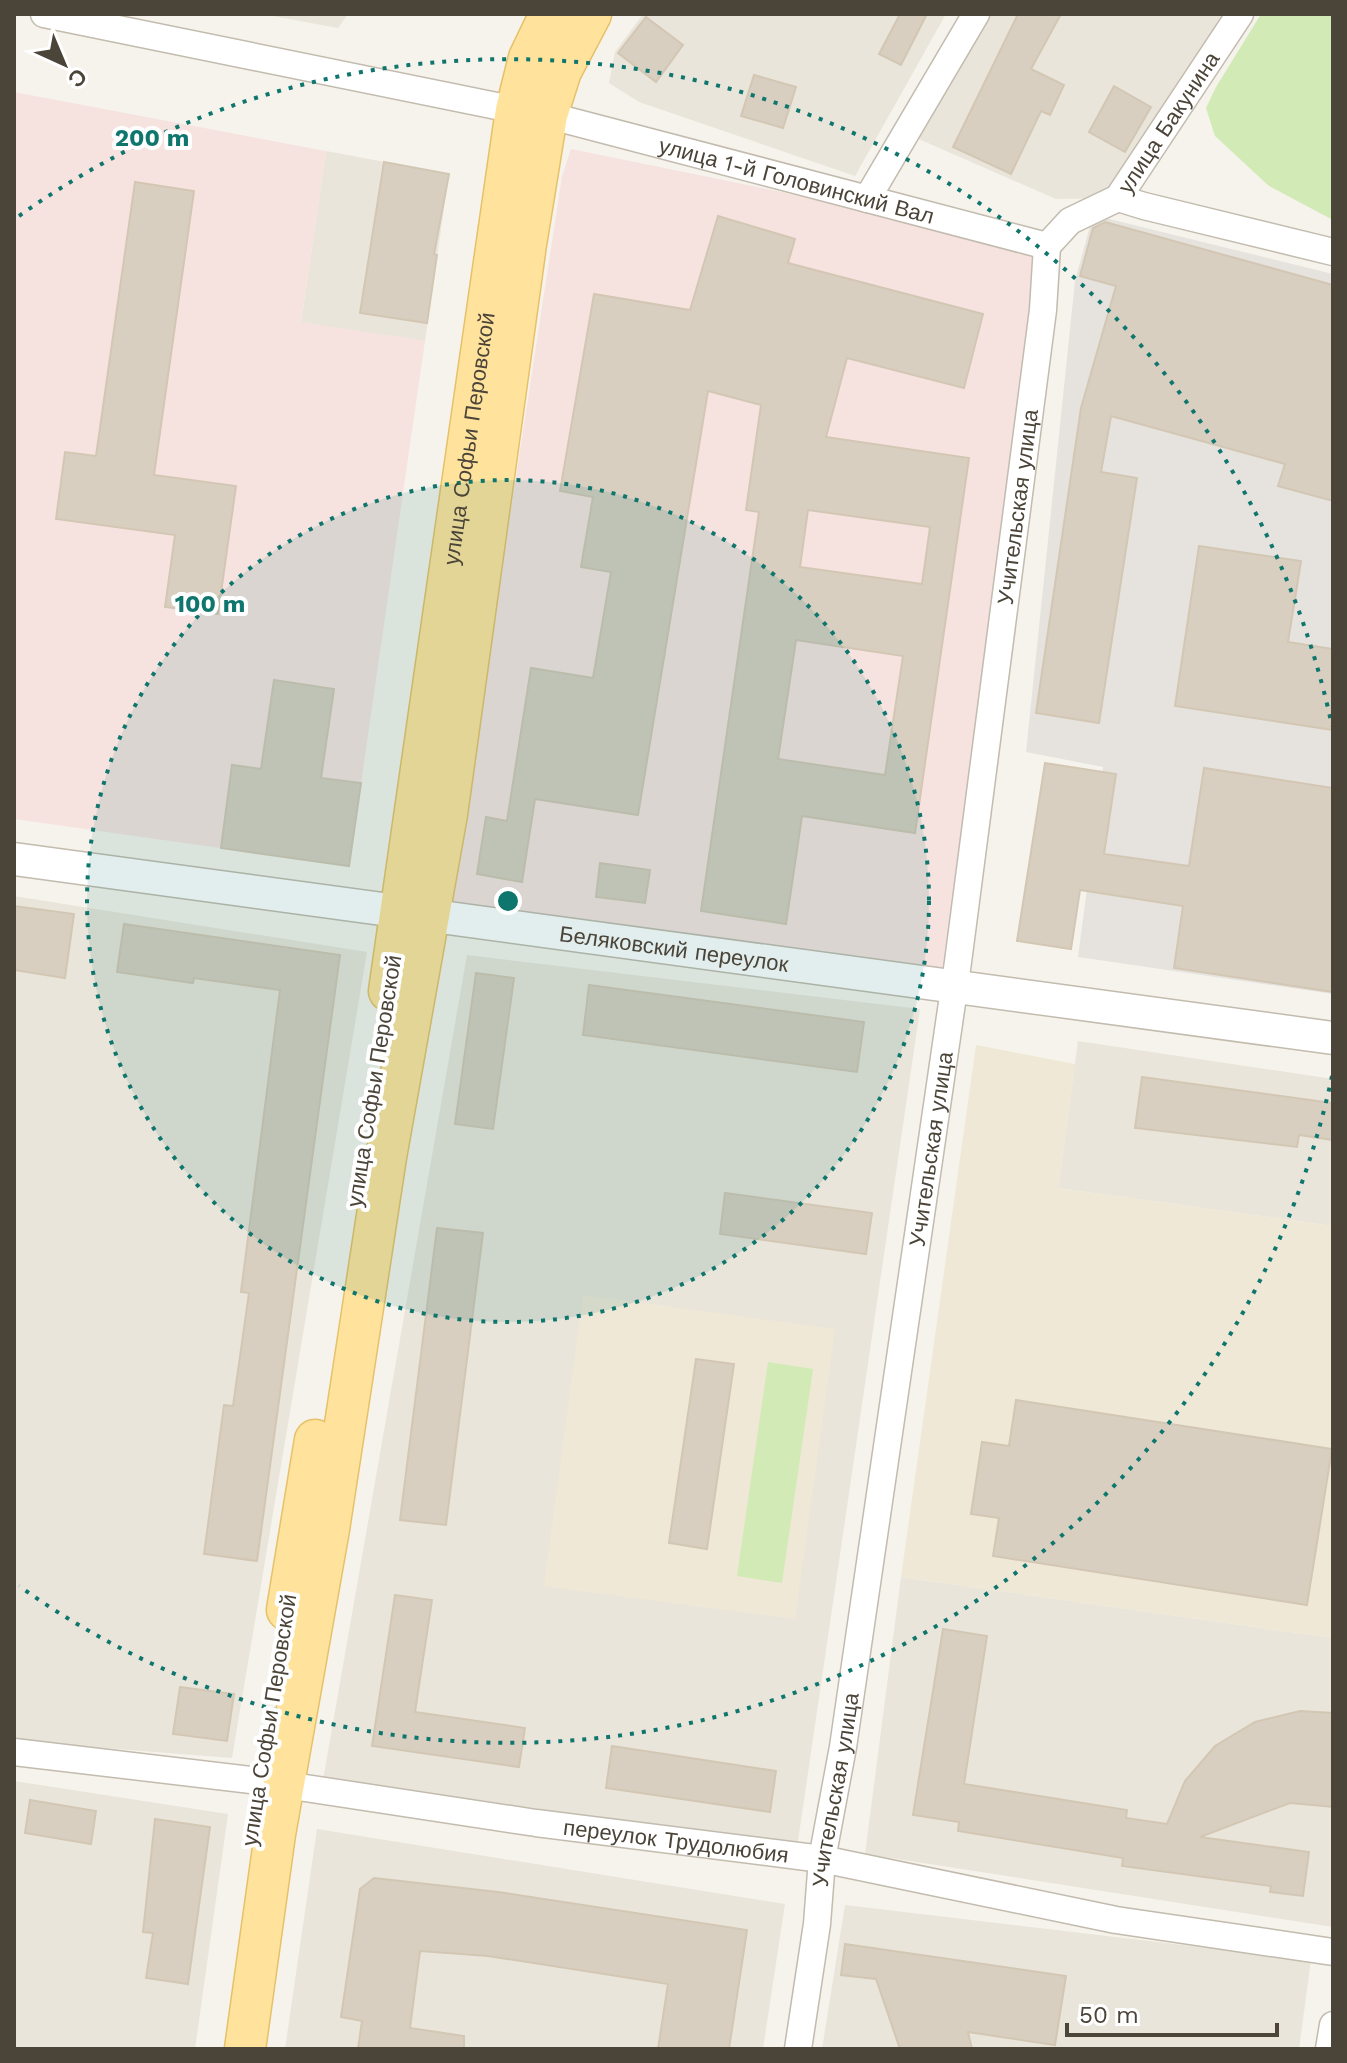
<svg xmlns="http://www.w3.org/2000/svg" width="1347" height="2063" viewBox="0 0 1347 2063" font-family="'Work Sans',sans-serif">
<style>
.residential{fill:#eae5da}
.industrial{fill:#e6e2dd}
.education{fill:#efe8d6}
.medical{fill:#f6e3e0}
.green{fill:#d2eab5}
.building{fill:#d8cfc1;stroke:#d3c7b4;stroke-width:2;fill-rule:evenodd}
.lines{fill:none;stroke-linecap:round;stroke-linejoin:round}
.minor-casing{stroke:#c2bbae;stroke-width:29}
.tertiary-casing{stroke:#c2bbae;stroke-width:35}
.primary-casing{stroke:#e6c16a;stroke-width:43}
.minor{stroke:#fff;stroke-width:26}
.tertiary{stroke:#fff;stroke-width:32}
.primary{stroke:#ffe39c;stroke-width:40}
.ring{fill:none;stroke:#0f766e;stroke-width:4;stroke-dasharray:4 8}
.labels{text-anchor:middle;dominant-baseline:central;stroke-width:8;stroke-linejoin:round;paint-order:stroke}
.street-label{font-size:22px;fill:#4b4439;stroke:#fff}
.centre{fill:#0f766e;stroke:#fff;stroke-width:4}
.ring-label{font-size:24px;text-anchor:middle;font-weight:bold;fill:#0f766e;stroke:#fff;stroke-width:8;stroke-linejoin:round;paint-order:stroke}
</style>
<rect width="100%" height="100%" fill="#f6f3ec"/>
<!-- residential -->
<g class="residential">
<path d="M262 14H348L338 28Z"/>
<path d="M643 14H946L855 176 639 102 609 83 615 52Z"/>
<path d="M976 14H1240L1118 198 1056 199 905 133Z"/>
<path d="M326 151 449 174 425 341 301 323Z"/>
<path d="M14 896 367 952 232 1758 14 1741Z"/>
<path d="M467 955 920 1009 797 1848 323 1780Z"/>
<path d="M1078 1041 1333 1079V1226L1058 1188Z"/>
<path d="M901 1577 1333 1638V1927L865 1854Z"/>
<path d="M14 1781 228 1814 195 2049H14Z"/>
<path d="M317 1829 785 1904 763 2049H285Z"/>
<path d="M845 1905 1311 1960 1299 2049H822Z"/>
</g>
<!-- industrial -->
<path class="industrial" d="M1093 215 1333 274V994L1078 957 1103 767 1026 752 1075 281Z"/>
<!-- education -->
<g class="education">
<path d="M976 1045 1075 1064 1058 1188 1333 1226V1638L901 1577Z"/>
<path d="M583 1295 835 1329 795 1619 544 1586Z"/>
</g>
<!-- medical -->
<g class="medical">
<path d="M14 92 326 151 301 322 425 341 349 866 14 819Z"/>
<path d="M571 149 1047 246 954 986 449 916 562 176Z"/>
</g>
<!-- green -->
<g class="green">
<path d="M1261 14H1333V220L1269 186 1215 136 1206 108 1216 87Z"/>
<path d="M768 1362 813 1369 782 1583 737 1576Z"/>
</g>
<!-- building -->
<g class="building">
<path d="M900 14H927L901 65 879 54Z"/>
<path d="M1018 14H1061L1031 69 1064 85 1050 115 1041 111 1011 174 953 147Z"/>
<path d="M646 17 683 45 656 82 618 53Z"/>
<path d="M754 75 796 87 783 128 741 116Z"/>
<path d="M1114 86 1151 107 1125 152 1089 132Z"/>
<path d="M384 162 449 174 434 254 437 255 427 323 360 313Z"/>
<path d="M135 182 194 191 154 475 236 486 218 614 165 607 175 535 56 519 65 452 96 456Z"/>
<path d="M718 216 795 239 788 263 983 314 964 388 847 358 826 437 969 458 915 833 802 816 786 924 701 911 759 512 746 510 761 405 708 391 638 815 535 799 522 882 477 874 486 817 507 821 531 668 593 678 611 572 581 567 593 497 560 491 594 294 690 310ZM808 510 930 527 922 584 800 567ZM796 640 903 656 885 775 778 759Z"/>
<path d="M1105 222 1333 285V501L1278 486 1285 464 1111 416 1101 472 1137 478 1099 723 1036 713 1081 408 1116 286 1080 276 1093 228Z"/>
<path d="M1199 546 1301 561 1288 642 1333 649V730L1175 706Z"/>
<path d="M274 680 334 689 321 778 361 783 349 866 221 848 232 765 261 769Z"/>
<path d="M1045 763 1116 774 1104 854 1189 866 1204 768 1333 788V992L1174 968 1183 906 1080 890 1071 949 1017 941Z"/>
<path d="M600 863 650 870 645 903 596 897Z"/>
<path d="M14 906 74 914 65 978 14 970Z"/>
<path d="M124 924 340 955 257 1561 204 1554 224 1405 233 1406 249 1293 241 1292 280 990 194 978 193 983 117 972Z"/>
<path d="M476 973 514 978 493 1129 455 1124Z"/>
<path d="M589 985 864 1022 857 1072 583 1035Z"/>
<path d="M1142 1077 1333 1103V1140L1299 1135 1297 1147 1135 1128Z"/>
<path d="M725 1193 872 1213 866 1254 720 1234Z"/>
<path d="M437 1228 483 1233 446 1525 400 1520Z"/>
<path d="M696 1359 734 1364 707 1549 669 1543Z"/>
<path d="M1016 1400 1332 1449 1307 1605 993 1556 999 1518 971 1514 982 1442 1009 1446Z"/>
<path d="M395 1595 432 1600 415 1712 525 1728 519 1767 372 1746Z"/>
<path d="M943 1629 987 1636 964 1784 1127 1810 1126 1818 1167 1824 1185 1781 1215 1746 1255 1722 1300 1711 1333 1713V1807L1290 1803 1200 1837 1309 1852 1303 1896 1270 1892 1271 1886 1122 1866 1123 1858 958 1831 959 1822 913 1815Z"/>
<path d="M180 1687 234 1694 227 1741 173 1734Z"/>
<path d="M612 1746 776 1771 770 1812 606 1788Z"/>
<path d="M30 1800 96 1811 91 1844 25 1833Z"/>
<path d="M155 1819 210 1827 188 1984 146 1978 153 1933 143 1932Z"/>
<path d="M374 1878 498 1892 747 1930 729 2049H658L668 1984 488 1956 420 1951 410 2028 464 2036V2049H358L362 2021 341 2017 360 1889Z"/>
<path d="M845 1944 1066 1976 1055 2045 968 2032 972 2049H900L876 1979 841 1975Z"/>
</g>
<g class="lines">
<!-- minor casing -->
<g class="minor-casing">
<g id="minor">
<path d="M44 14 516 110"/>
<path id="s1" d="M547 115 1047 246"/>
<path d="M1118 198 1144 206 1333 252"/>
<path d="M867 199 976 14"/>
<path id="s2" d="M1047 246 1070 221 1118 198 1240 14"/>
<path id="s3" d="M14 1752 259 1781 536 1823 822 1859 1116 1920 1333 1952"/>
<path id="s4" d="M798 2049 817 1924 822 1859 843 1747 958 962 1043 310 1047 246"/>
<path d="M1329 2049 1333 2025"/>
</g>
</g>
<!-- tertiary casing -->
<g class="tertiary-casing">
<g id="tertiary">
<path id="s5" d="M14 859 1333 1038"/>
</g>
</g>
<!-- primary casing -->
<g class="primary-casing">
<g id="primary">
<path id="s6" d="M389 991 516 110 529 58 550 14"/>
<path d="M287 1610 315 1440"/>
<path d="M245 2049 275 1834 329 1529 386 1157 447 814 526 244 547 115 561 71 591 14"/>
</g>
</g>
<!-- minor -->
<use href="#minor" class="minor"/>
<!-- tertiary -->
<use href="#tertiary" class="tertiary"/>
<!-- primary -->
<use href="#primary" class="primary"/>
</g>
<!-- distance rings -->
<circle cx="508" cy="901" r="421" fill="#0f766e" fill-opacity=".12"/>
<g class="ring">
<circle cx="508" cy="901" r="421"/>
<path d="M1332 1076A842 842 0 0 1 19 1586M19 216A842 842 0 0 1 1332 726"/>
</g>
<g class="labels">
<!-- street labels -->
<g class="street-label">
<text stroke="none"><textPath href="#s2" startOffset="178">улица Бакунина</textPath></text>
<text stroke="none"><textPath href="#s1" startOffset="258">улица 1-й Головинский Вал</textPath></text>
<text stroke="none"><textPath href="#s6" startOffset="558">улица Софьи Перовской</textPath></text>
<text stroke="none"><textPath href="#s4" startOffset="1558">Учительская улица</textPath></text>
<text stroke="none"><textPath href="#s5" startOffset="666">Беляковский переулок</textPath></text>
<text transform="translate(374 1081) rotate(-81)">улица Софьи Перовской</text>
<text stroke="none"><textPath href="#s4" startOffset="910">Учительская улица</textPath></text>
<text transform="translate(269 1720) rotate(-81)">улица Софьи Перовской</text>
<text stroke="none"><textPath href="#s4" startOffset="262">Учительская улица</textPath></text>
<text stroke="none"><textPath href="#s3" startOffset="668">переулок Трудолюбия</textPath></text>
</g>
</g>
<circle cx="508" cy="901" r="12" class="centre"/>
<g class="ring-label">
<text x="152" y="146">200 m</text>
<text x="210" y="612">100 m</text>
</g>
<!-- border -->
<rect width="1347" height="2063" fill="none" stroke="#4b4439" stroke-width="32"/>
<!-- north arrow -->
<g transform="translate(64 64) rotate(136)" stroke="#ffffff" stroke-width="6" paint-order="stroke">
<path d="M0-6L14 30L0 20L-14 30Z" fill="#4b4439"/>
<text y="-12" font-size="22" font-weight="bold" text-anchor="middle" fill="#4b4439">С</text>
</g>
<!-- scale -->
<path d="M1067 2023v12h210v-12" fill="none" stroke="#4b4439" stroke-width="4"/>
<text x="1079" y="2023" font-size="24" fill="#4b4439" stroke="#ffffff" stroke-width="6" paint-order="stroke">50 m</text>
</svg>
